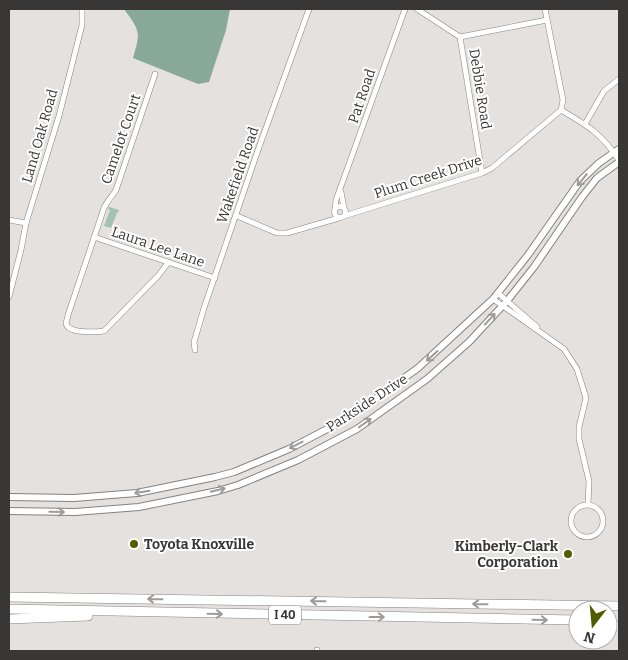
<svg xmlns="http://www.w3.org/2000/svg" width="628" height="660" viewBox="0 0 628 660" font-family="Bitter,serif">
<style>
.green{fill:#a5c1b3}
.forest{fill:#88a898}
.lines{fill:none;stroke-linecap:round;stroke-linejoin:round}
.minor-casing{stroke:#86827f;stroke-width:6}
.tertiary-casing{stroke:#86827f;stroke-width:8}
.motorway-casing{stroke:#86827f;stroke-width:10}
.minor{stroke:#fff;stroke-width:5}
.tertiary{stroke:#fff;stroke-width:6}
.motorway{stroke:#fff;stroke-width:9}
.oneway{stroke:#9c9b9a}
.poi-dot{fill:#515e00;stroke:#fff;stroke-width:2}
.labels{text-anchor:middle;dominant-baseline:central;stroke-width:4;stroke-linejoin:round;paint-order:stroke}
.shield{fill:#fff;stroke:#747372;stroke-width:1}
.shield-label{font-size:12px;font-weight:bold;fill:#393736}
.street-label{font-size:14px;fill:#393736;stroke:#fff}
.poi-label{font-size:14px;font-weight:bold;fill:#393736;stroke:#fff;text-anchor:start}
</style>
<rect width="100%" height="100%" fill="#e5e1de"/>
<!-- green -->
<path class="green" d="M109 207 119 210 118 213 113 211 117 213 111 228 104 226 110 210 108 209Z"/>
<!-- forest -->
<path class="forest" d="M124 9H230L226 30 209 82 198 84 133 58C141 32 140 31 124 9Z"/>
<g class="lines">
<!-- minor casing -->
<g class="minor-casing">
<g id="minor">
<path d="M417 9 460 37 547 20"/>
<path d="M460 37 482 173"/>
<path d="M155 74 116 190C112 197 107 201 104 208L68 315C68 316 66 323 66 323 67 334 96 332 104 331L158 276 168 263"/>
<path d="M561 110C588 126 601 133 619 160"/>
<path d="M585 124 604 91 619 79"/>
<path d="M341 192 344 208"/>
<circle cx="340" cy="212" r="5.5"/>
<path d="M335 210 336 200 405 9"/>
<path d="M237 216 277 233H287L339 218"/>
<path d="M344 216 482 173 492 168 561 110 563 100 545 9"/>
<path d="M9 220 26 223"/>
<path d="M94 237 215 278"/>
<path d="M498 293 537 327"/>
<path d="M9 297 21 250 26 223 59 116 82 25V9"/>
<path d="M493 299 564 349 577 369 586 398 579 427V439L589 481 588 504"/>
<path d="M195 350 194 342 204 308 258 150 309 9"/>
<circle cx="587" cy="521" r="16"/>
<path d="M317 650V651"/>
</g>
</g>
<!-- tertiary casing -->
<g class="tertiary-casing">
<g id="tertiary">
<path d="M9 497 74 498 137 493 215 477 234 472 289 449 350 417 418 368 493 299 528 255 580 181 599 163 619 149"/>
<path d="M9 511 75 512 139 507 218 491 238 485 298 460 357 429 427 379 469 342 507 301 534 267 582 197 597 178 619 162"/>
</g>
</g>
<!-- motorway casing -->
<g class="motorway-casing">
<g id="motorway">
<path d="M9 597 619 606"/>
<path d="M9 609 578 620"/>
<path d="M9 619 88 616"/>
<path d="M608 626H619"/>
</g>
</g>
<!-- minor -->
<use href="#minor" class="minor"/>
<!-- tertiary -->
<use href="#tertiary" class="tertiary"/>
<!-- motorway -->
<use href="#motorway" class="motorway"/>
</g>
<!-- one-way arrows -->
<defs><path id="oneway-shaft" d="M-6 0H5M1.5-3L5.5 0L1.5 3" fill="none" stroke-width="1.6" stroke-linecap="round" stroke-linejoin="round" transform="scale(1.25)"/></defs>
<g class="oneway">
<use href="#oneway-shaft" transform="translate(582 180) rotate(129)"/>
<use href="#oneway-shaft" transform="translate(490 319) rotate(-47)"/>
<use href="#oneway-shaft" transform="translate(432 356) rotate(138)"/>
<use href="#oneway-shaft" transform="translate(365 423) rotate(-35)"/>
<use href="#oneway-shaft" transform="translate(296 445) rotate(153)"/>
<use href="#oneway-shaft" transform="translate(218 490) rotate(-14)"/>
<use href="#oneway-shaft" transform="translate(142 492) rotate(170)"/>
<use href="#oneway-shaft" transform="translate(57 512) rotate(1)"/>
<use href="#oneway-shaft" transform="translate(155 599) rotate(-179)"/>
<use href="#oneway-shaft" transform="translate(318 601) rotate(-179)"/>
<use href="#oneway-shaft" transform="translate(480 604) rotate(-179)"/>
<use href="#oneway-shaft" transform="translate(215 614) rotate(1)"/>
<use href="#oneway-shaft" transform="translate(377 617)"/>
<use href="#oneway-shaft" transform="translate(540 620) rotate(1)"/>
</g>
<!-- markers -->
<g class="poi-dot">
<circle cx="134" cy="544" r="5"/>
<circle cx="568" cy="554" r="5"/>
</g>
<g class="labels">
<!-- shield labels -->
<rect class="shield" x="269" y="605.5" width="32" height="19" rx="4"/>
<g class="shield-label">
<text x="285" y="615">I 40</text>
</g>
<!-- street labels -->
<g class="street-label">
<text transform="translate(480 89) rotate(81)">Debbie Road</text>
<text transform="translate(362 96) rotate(-71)">Pat Road</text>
<text transform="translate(40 136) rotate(-74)">Land Oak Road</text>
<text transform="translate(121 139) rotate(-71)">Camelot Court</text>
<text transform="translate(238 175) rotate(-71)">Wakefield Road</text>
<text transform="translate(428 177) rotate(-18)">Plum Creek Drive</text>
<text transform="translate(158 247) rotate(19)">Laura Lee Lane</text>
<text transform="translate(367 403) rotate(-33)">Parkside Drive</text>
</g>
<!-- poi labels -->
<g class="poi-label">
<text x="144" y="544">Toyota Knoxville</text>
<text x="558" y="546" text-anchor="end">Kimberly-Clark<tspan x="558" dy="16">Corporation</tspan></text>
</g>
</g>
<!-- border -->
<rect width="628" height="660" fill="none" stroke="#393736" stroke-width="20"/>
<!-- north arrow -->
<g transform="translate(593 625) rotate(196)"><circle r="24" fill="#ffffff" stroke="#b0afaf"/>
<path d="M0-4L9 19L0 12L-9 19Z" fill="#515e00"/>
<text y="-8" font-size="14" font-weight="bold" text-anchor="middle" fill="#393736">N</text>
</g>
</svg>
